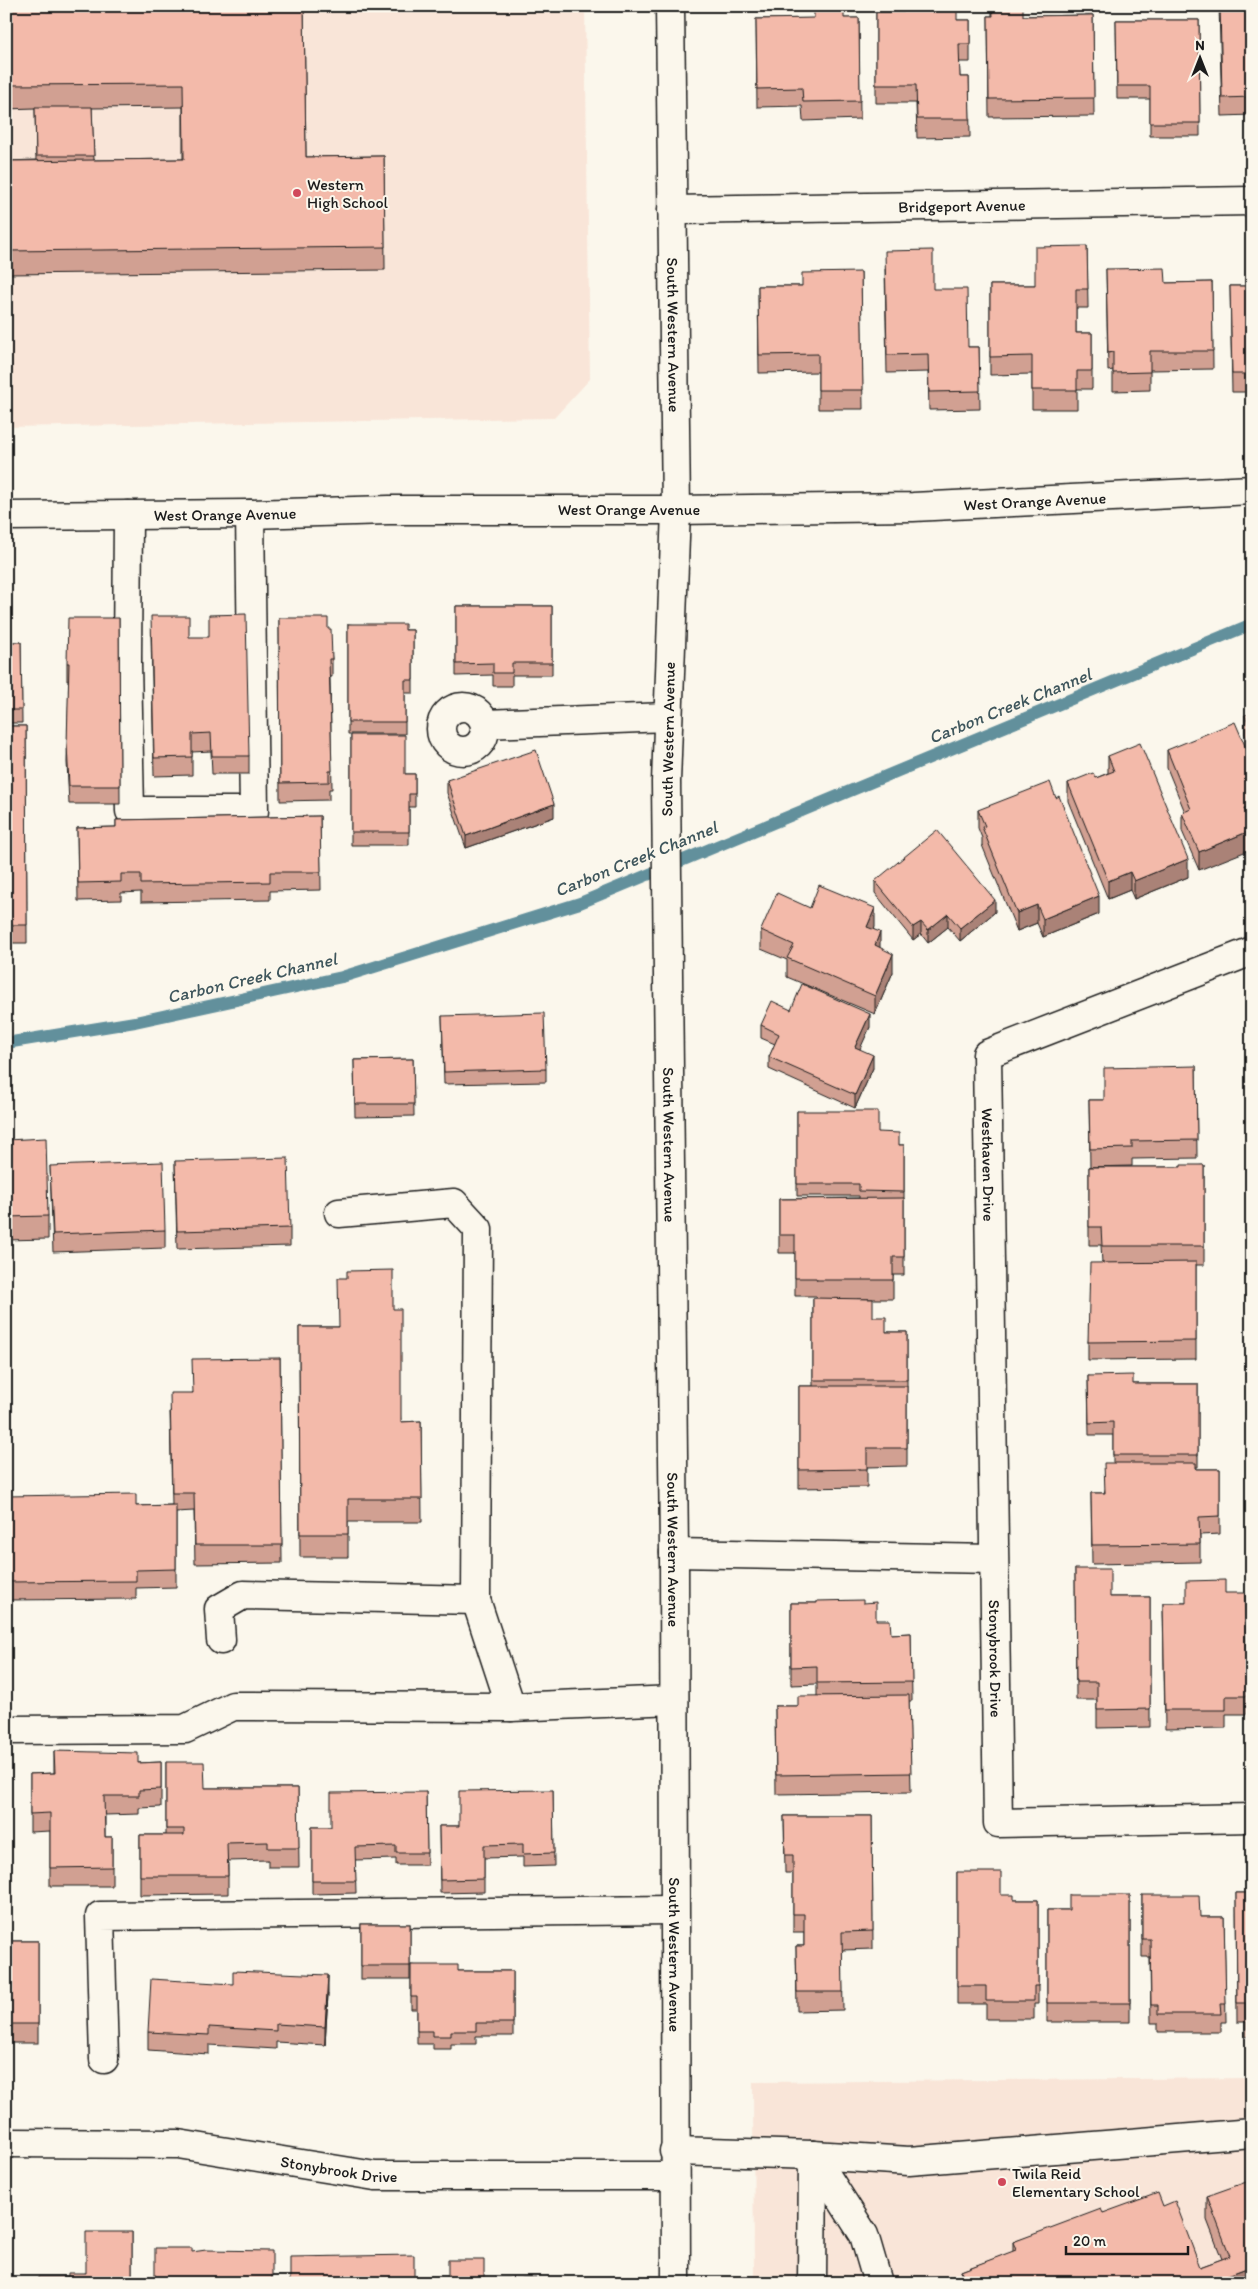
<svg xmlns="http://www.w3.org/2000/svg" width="1258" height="2289" viewBox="0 0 1258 2289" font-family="Itim,sans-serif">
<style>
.built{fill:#f9e5d8}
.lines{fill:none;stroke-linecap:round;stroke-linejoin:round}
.stream{stroke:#62909c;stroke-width:12}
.minor-casing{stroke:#1c1c1c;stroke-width:31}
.major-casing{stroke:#1c1c1c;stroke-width:31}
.minor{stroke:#fbf7ec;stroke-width:28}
.major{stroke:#fbf7ec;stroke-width:28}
.wall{fill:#d1a092;stroke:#1c1c1c;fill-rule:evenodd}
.shaded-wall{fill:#aa8277;stroke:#1c1c1c}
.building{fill:#f3baaa;stroke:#1c1c1c}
.poi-dot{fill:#d1495b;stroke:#fbf7ec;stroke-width:2}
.labels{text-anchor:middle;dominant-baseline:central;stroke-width:4;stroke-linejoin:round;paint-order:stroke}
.poi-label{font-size:16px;fill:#1c1c1c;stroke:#fbf7ec;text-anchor:start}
.street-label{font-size:16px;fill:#1c1c1c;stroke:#fbf7ec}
.water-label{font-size:18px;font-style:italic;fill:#3f565c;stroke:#fbf7ec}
</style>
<rect width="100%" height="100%" fill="#fbf7ec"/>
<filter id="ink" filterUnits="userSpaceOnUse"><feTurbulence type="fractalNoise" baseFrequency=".02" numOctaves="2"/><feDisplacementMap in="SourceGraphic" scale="10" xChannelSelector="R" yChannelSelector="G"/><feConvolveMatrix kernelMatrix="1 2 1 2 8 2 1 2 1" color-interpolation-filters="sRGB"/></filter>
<g filter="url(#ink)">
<!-- built -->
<g class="built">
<path d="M6 6H585L590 379 554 418 6 427Z"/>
<path d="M1252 2078V2283H754L753 2082Z"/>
</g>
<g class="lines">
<!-- stream -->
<path class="stream" d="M6 1043 135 1022 342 977 580 903 1252 624"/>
<!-- minor casing -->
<g class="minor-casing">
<g id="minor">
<path id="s1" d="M670 6 676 510 666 782 674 1553 676 2283"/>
<path id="s2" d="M672 210 1252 201"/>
<path id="s3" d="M676 510 913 507 1252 490"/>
<path d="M128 515 127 663 130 811H254L250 514"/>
<circle cx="463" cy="729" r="22"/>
<path d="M486 724 667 717"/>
<path id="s4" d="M1252 951 987 1054 998 1823 1252 1818"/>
<path d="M339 1213 454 1203 478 1229 476 1600 511 1707"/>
<path d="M674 1553 993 1559"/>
<path d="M221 1640 219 1609 243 1595 476 1600"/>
<path d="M6 1730 185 1729 233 1706 511 1707 674 1700"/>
<path d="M104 2059 100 1916 674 1910"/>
<path id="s5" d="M6 2143 178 2144 375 2176H674"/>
<path d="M674 2151 813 2155 909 2161 1252 2133"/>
<path d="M813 2155 864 2235 878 2283"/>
<path d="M812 2283 813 2155"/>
</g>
</g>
<!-- major casing -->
<g class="major-casing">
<g id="major">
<path id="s6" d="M6 516 250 514 389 510H676"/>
</g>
</g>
<!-- minor -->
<use href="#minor" class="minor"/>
<!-- major -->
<use href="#major" class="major"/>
</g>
<!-- wall -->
<g class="wall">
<path d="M6 6H304L306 157 384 156 385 270 6 274V161L36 160 35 108 6 109ZM183 107V159L94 160 92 108Z"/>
<path d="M992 6 1023 16 1093 15 1094 116 989 117 988 16H992Z"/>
<path d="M1219 6H1252V115L1222 116Z"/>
<path d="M876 12 957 20H970V62H959L960 77H969L970 137 917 138 916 103H876Z"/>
<path d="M859 18 860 119 803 121 802 106 757 107 756 19Z"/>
<path d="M1116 20H1199L1200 136H1150V99H1117Z"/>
<path d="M1087 246 1088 308H1076V333H1092V389H1077V409H1032V374L990 375V285H1035Z"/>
<path d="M885 269 933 289 968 347H979L980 409 929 410 928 372 887 373Z"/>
<path d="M1106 269 1166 283 1212 282 1213 369 1150 370V390L1113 391V370L1108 371Z"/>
<path d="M861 272 863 409H818V372L759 373 758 286H802Z"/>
<path d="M1230 286H1252V392H1232Z"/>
<path d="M456 606H552V675H512V686H493V675L456 676Z"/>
<path d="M119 618 120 804H69L67 762 69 681H67V663Z"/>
<path d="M279 618 328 629 332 659V677H330L332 789H329V800L280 801Z"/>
<path d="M348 624 405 630H413V693H405V734H348Z"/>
<path d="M151 635 189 637 249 756V774H212L211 751 192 752V775L154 776Z"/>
<path d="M6 642H21L22 723H6Z"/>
<path d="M1252 713V750L1245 734V715Z"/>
<path d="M6 726H26L27 943H6Z"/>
<path d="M351 735 405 774H415V807H409V845H351Z"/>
<path d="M1167 750 1252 762V823L1199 870 1182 831V813L1185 812 1167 768Z"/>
<path d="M1108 756 1188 877 1134 899 1130 890 1108 899 1068 801V783L1096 778 1108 773Z"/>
<path d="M447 780 554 817 466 848 447 793Z"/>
<path d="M978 810 1099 914 1043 937 1037 923 1017 931 982 845V838L978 828Z"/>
<path d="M320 816 321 890 270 891V900L141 902V892L121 893V900L78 901 77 828 116 827V820Z"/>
<path d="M875 881 995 912 960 941 948 927 928 943 921 934 913 940 875 893Z"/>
<path d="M810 908 875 927 873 930 880 948 893 972 875 1014 787 977V960L761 949V930Z"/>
<path d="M791 1010 870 1027 859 1049 873 1068 855 1108 769 1069V1057L775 1044 761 1038V1025Z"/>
<path d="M442 1016 546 1069V1082L444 1084Z"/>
<path d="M413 1059 414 1116 355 1117 354 1060Z"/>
<path d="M1196 1066 1197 1158 1132 1159V1166L1090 1167 1089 1100H1104Z"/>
<path d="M797 1111 878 1132 899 1145H904V1275H893V1299H857L886 1332H907V1466L867 1467V1487L799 1488V1386H813V1298H817L816 1296H795V1253H779V1199L859 1198V1196H797Z"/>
<path d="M6 1140 48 1216V1239L6 1240Z"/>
<path d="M175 1161 290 1228V1246L177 1249Z"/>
<path d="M1204 1165V1265H1196V1359L1088 1360V1342L1102 1263 1101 1245H1089V1167H1181Z"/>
<path d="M50 1166 165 1230V1248L53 1252Z"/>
<path d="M393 1309 401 1422 421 1421 422 1522H348V1557H300L299 1327H338Z"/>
<path d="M280 1358 282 1563 195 1564 194 1511 176 1512V1587L136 1588V1599L6 1600V1496L136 1506 172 1505 170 1411 192 1393Z"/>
<path d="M1088 1376 1133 1384H1198V1467H1196V1469H1220V1534L1200 1535V1562L1092 1564 1091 1493H1104L1113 1463V1435H1089Z"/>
<path d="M1075 1569 1110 1597H1150V1727L1097 1728V1700H1076Z"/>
<path d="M1225 1593 1247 1696V1714H1226V1728L1165 1729 1163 1603H1186Z"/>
<path d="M791 1603H863L876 1620 891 1634 911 1633 912 1701H909L911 1792 776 1794 775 1706H798L817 1696V1684L791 1685Z"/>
<path d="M54 1751 138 1763 161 1762V1807L139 1808V1814L105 1815V1837H112V1886H50V1831L30 1832V1774L54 1773Z"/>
<path d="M166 1762 205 1788H298L299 1867H268V1860L228 1861V1894L140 1895V1835H166Z"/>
<path d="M553 1790 554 1866 523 1867V1857L484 1858V1892L440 1893 439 1826H459Z"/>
<path d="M426 1792 427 1865H396V1859L355 1860 356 1893 312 1894V1827H331Z"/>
<path d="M784 1816H872L873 1949 842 1950 843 2010 797 2011 796 1946H804V1932H793V1873H785Z"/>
<path d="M957 1872 1001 1895 1014 1900H1038V2004H1034V2019H986V2004H957Z"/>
<path d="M1236 1893H1252V2036L1246 2037V2022H1237Z"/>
<path d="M1130 1895V2022H1047V1910H1069Z"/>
<path d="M1142 1895 1200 1917H1224L1226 2022H1221V2032H1158V2023H1151L1150 1957H1142Z"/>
<rect x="361" y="1924" width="49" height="55"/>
<rect x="6" y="1941" width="32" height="102"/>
<path d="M411 1965 458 1971H513V2036H476V2044H451V2049H433V2044H417V2009H411Z"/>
<path d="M328 1994 325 2045 276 2042V2049L209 2045V2054L148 2050V2032Z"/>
<path d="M1207 2196 1252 2283H961V2271L1013 2252V2242L1103 2213 1163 2206 1200 2267 1222 2259 1207 2220Z"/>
<path d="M132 2232V2283H38L86 2273Z"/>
</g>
<!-- shaded-wall -->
<g class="shaded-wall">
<path d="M554 804V817L466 848V836Z"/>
<path d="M1252 805V823L1244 826V808Z"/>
<path d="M1252 830V849L1199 870V852Z"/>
<path d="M1188 859V877L1134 899V881Z"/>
<path d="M1130 872V890L1108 899V881Z"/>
<path d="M1099 896V914L1043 937V919Z"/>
<path d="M995 900V912L960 941V928Z"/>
<path d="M1037 905V923L1017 931V913Z"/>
<path d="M875 908V927L867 945V927Z"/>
<path d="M948 914V927L928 943V930Z"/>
<path d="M921 922V934L913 940V927Z"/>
<path d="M880 932V951L875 945Z"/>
<path d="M893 954V972L875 1014V996Z"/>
<path d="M870 1014V1027L855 1060V1047Z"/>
<path d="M873 1055V1068L855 1108V1095Z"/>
<path d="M328 1975V1994L325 2045V2027Z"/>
<path d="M1252 2266V2283H1206Z"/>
</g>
<!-- building -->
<g class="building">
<path d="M6 6H304L306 157 384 156 385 247 6 251V161L184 159 183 84 6 85Z"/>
<path d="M814 6H844V18H859L860 101 803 102 802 88 757 89 756 19 814 18Z"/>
<path d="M904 6H957V20H970V44H959L960 77H969L970 119H917L916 85H876V12H904Z"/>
<path d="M992 6H1023V16L1093 15 1094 98 989 99 988 16H993Z"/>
<path d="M1220 6H1252V97L1222 98Z"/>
<path d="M1116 20H1199L1200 123H1150V86H1117Z"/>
<path d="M35 107H92L94 156H36Z"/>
<path d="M1087 246 1088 289H1076V333H1092V371H1077V390H1032V356L990 357V285H1035V247Z"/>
<path d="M933 250V289H967L968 347H979L980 391 929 392 928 354 887 355 885 251Z"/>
<path d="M1165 268 1166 283 1212 282 1213 351H1150V372L1113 373V352L1108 353 1106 269Z"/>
<path d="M861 272 863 390H818V354L759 355 758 286H802V273Z"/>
<path d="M1230 286H1252V374H1232Z"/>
<path d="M456 606H552V663H512V673H493V663L456 664Z"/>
<path d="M246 614 249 756H212L211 733 192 734V757L154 758 151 616H189V637H209V615Z"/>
<path d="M68 618H119L120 786H69L67 744 69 663H67Z"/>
<path d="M279 618H328V629H331L332 659H329L332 771H329V782L280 783Z"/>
<path d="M348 624H405V630H413V680H405V722H348Z"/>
<path d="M6 642H21L22 710H6Z"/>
<path d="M1252 713V732L1245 715Z"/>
<path d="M1235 722 1252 762V805L1244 808 1252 827V830L1199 852 1182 813 1191 809 1167 750Z"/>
<path d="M6 726H26L27 925H6Z"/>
<path d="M351 735H405V774H415V794H409V832H351Z"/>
<path d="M1140 743 1188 859 1134 881 1130 872 1108 881 1068 783 1093 773 1096 778 1114 771 1108 756Z"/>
<path d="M536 750 554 804 466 836 447 780Z"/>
<path d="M1050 782 1056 798 1059 796 1099 896 1043 919 1037 905 1017 913 982 827 985 826 978 810Z"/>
<path d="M320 816 321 872H270V882L141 884V874H121V882L78 883 77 828 116 827V820Z"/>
<path d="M937 830 995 900 960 928 948 914 928 930 921 922 913 927 875 881Z"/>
<path d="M819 885 875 908 867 927 880 932 875 945 893 954 875 996 787 958 794 945 761 930 777 893 810 908Z"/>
<path d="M802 984 870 1014 855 1047 873 1055 855 1095 769 1057 779 1034 761 1025 772 1001 791 1010Z"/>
<path d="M544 1013 546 1069 444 1072 442 1016Z"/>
<path d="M413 1059 414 1104H355L354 1060Z"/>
<path d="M1196 1066 1197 1140 1132 1141V1148L1090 1149 1089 1100H1104V1068Z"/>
<path d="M797 1111H878V1132L899 1133V1145H904V1192L859 1191V1184H797Z"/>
<path d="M46 1138 48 1216 6 1217V1140Z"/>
<path d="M288 1158 290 1228 177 1231 175 1161Z"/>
<path d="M163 1162 165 1230 53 1234 50 1166Z"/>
<path d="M1181 1165H1204V1246H1102L1101 1227H1089V1167H1181Z"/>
<path d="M904 1198V1257H893V1280H817L816 1278H795V1235H779V1199Z"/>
<path d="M1196 1262V1341L1088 1342 1090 1263Z"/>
<path d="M393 1270V1309H401V1422L421 1421 422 1499H348V1534H300L299 1327H339L338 1278H347V1271Z"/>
<path d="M813 1298 873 1299V1317H886V1332H907V1380H813Z"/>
<path d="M280 1358 282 1545H195L194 1493H172L170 1393H193L192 1359Z"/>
<path d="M1133 1375V1384H1198V1455H1113V1422L1089 1423 1088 1376Z"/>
<path d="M799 1386H907V1448H867V1469L799 1470Z"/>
<path d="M1104 1463H1196V1469H1220V1516L1199 1517 1200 1544 1092 1545 1091 1493H1105Z"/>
<path d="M136 1494V1506L176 1505V1569L136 1570V1581L6 1582V1496Z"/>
<path d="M1075 1569H1110V1597H1150V1709L1097 1710V1682H1076Z"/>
<path d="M1225 1580V1593H1245L1247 1696H1226V1710H1165L1163 1603H1186V1581Z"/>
<path d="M863 1600V1603L876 1602V1620H890L891 1634 911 1633 912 1682 817 1683V1666L791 1667V1603H817V1601Z"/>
<path d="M909 1695 911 1773 776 1775 775 1706H798V1696Z"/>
<path d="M54 1751 138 1753V1763L161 1762V1789L139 1790V1796H104L105 1837H112V1867L50 1868V1813L30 1814V1774L55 1773Z"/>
<path d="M166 1762H204L205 1788H298L299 1848H268V1842L227 1843 228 1876H140V1835H184V1829H166Z"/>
<path d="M553 1790 554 1853 523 1854V1844L484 1845V1879L440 1880 439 1826H459V1791Z"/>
<path d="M426 1792 427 1853H396V1846L355 1847 356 1881H312V1827H331V1793Z"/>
<path d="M784 1816H872L873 1931 842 1932 843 1992H797L796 1946H804V1914H793V1855H785Z"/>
<path d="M957 1872H1001V1895H1014V1900H1038V1986H1034V2001H986V1986H957Z"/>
<path d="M1236 1893H1252V2018H1246V2003H1237Z"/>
<path d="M1069 1895H1130V2003H1047V1910H1069Z"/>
<path d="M1142 1895H1199L1200 1917H1224L1226 2004H1220L1221 2014H1158V2005H1151L1150 1939H1142Z"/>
<rect x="361" y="1924" width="49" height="42"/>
<rect x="6" y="1941" width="32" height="83"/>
<path d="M411 1965H458V1971H513V2023H476V2031H451V2036H433V2031H417V1997H411Z"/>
<path d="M233 1971 328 1975 325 2027 276 2024V2031L209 2027V2035L148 2032 151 1979 233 1984Z"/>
<path d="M1252 2180V2266L1206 2283H966L961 2271 1016 2250 1013 2242 1101 2209 1103 2213 1158 2193 1163 2206 1175 2201 1200 2267 1230 2256 1207 2196Z"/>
<path d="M86 2232H132V2276H127V2283H38V2277H68V2273H86Z"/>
<path d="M155 2248H192V2252L206 2250 272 2251V2283H155Z"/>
<path d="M414 2255V2283H290V2257Z"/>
<path d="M448 2260H484V2279L536 2278V2283H448Z"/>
</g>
</g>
<!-- markers -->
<g class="poi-dot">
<circle cx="297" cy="193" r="5"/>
<circle cx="1002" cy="2182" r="5"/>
</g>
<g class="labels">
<!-- poi labels -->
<g class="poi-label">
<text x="307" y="184">Western<tspan x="307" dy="18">High School</tspan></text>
<text x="1012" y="2173">Twila Reid<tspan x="1012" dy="18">Elementary School</tspan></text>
</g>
<!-- street labels -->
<g class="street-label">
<text stroke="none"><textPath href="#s2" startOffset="290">Bridgeport Avenue</textPath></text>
<text stroke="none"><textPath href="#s1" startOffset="329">South Western Avenue</textPath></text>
<text stroke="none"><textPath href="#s3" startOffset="359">West Orange Avenue</textPath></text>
<text x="629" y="509">West Orange Avenue</text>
<text stroke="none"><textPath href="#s6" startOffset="219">West Orange Avenue</textPath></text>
<text transform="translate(668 739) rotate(-89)">South Western Avenue</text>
<text stroke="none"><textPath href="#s1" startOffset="1139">South Western Avenue</textPath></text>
<text stroke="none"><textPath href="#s4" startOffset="395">Westhaven Drive</textPath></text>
<text stroke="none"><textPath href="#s1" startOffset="1544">South Western Avenue</textPath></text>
<text stroke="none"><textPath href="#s4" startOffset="889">Stonybrook Drive</textPath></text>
<text stroke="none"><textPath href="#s1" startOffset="1949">South Western Avenue</textPath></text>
<text stroke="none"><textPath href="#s5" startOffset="335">Stonybrook Drive</textPath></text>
</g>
<!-- water labels -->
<g class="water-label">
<text transform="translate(1010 706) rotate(-22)">Carbon Creek Channel</text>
<text transform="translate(636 859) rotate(-22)">Carbon Creek Channel</text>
<text transform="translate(252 978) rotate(-13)">Carbon Creek Channel</text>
</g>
</g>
<!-- margin -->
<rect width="1258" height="2289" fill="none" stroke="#fbf7ec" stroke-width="25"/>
<rect x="12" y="12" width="1233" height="2264" fill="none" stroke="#1c1c1c" stroke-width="2" filter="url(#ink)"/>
<!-- north arrow -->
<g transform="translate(1200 58)" stroke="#fbf7ec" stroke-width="4" paint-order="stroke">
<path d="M0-4L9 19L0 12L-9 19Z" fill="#1c1c1c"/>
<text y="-8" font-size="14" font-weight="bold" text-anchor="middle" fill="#1c1c1c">N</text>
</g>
<!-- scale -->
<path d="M1066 2246v8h122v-8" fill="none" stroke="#1c1c1c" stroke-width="2.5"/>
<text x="1073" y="2246" font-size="15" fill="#1c1c1c" stroke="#fbf7ec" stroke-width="4" paint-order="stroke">20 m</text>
</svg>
